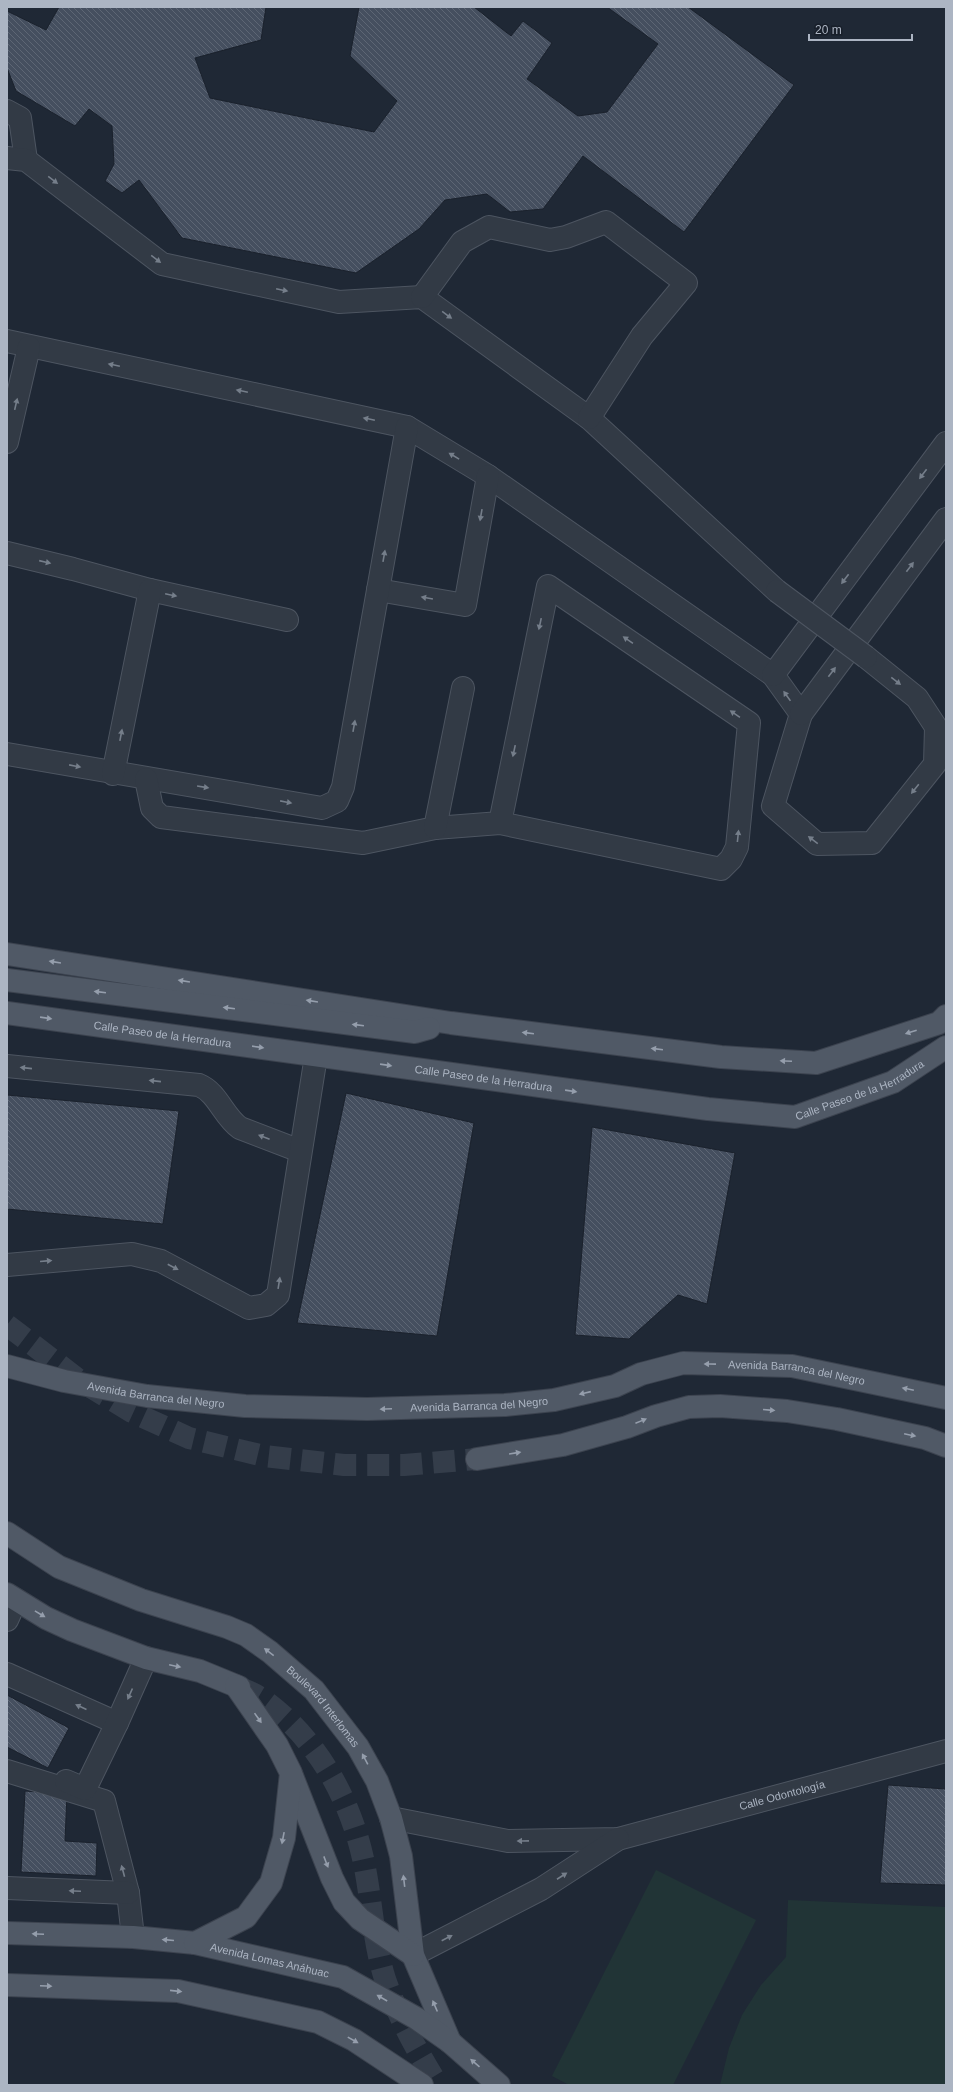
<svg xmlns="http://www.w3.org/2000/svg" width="953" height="2092" viewBox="0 0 953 2092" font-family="Helvetica,sans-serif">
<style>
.green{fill:#213436}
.building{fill:url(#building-back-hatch);stroke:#1a212c}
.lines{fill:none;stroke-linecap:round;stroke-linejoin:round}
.major-tunnel{stroke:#343d4a;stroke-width:22;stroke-dasharray:22 11;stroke-linecap:butt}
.minor-casing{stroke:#4d5561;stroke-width:24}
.major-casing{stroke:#3c434f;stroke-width:24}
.minor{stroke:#323a45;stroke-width:22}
.major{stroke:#505966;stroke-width:22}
.minor-bridge-casing{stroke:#4d5561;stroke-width:24;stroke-linecap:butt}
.minor-bridge{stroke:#323a45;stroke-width:22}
.oneway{fill:#757e8a}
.oneway2{fill:#959eac}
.labels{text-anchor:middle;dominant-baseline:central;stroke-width:4;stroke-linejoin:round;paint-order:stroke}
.street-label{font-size:11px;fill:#acb5c3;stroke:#181f2a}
</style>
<defs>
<pattern id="building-back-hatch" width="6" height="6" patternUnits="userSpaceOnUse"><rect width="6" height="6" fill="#454f5f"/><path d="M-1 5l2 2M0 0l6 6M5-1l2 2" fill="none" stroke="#5d6674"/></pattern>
</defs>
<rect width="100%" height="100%" fill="#1f2835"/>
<!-- green -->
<g class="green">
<path d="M656 1870 756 1920 673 2085H569L552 2076Z"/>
<path d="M788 1900 946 1907V2085H720L729 2048 742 2015 761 1985 786 1957Z"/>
</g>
<!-- building -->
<g class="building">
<path d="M59 7H266L261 40 195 58 210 98 374 132 397 101 350 56 359 7H474L511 36 523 21 552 43 527 79 578 116 607 112 658 44 607 7H688L794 85 684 232 583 156 543 209 510 212 487 194 445 200 419 229 356 273 182 238 139 180 122 193 105 181 114 164 112 126 89 109 75 126 16 91 7 68V11L46 30Z"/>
<path d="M346 1093 474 1123 437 1336 297 1323Z"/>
<path d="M7 1095 179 1111 163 1224 7 1209Z"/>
<path d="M592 1127 735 1153 707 1304 678 1295 629 1339 575 1335Z"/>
<path d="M7 1695 69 1728 48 1768 7 1747Z"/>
<path d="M888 1785 946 1789V1885L880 1883Z"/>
<path d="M25 1791 67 1794 65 1841 97 1843 96 1876 21 1872Z"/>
</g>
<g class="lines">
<!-- major-tunnel -->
<g class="major-tunnel">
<path d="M7 1325 79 1380 132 1412 189 1438 264 1456 344 1465H404L477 1459"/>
<path d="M239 1687C247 1691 258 1695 265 1701 318 1740 351 1800 364 1863 372 1902 373 1941 385 1979 398 2017 417 2051 438 2085"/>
</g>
<!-- minor casing -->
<g class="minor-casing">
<g id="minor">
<path d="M7 111 20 118 26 160"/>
<path d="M7 158 26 160 162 264 339 302 422 297 589 418 777 591"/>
<path d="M422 297 462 242 489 227 550 240 566 237 606 222 686 283 642 336 589 418"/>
<path d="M7 341 407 427 488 476 773 675 801 714 773 806 817 844 872 843 935 764 936 727 917 698 866 657"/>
<path d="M7 442 29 347"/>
<path d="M7 553 73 569 150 590 287 620"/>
<path d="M378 590 465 605 488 476"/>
<path d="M773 675 946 443"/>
<path d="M801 714 946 519"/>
<path d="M7 754 322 808 337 801 343 787 407 427"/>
<path d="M113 774 150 590"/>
<path d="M146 779 152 808 161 817 363 843 435 828 500 823 721 869 731 859 737 847 749 723 548 586 500 823"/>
<path d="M435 828 463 688"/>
<path d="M7 1066 199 1085C218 1093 223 1116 240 1128L300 1151"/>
<path d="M7 1265 132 1254 161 1261 249 1308 266 1305 278 1295 316 1056"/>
<path d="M7 1620 16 1600"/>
<path d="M7 1674 117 1723"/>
<path d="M7 1771 104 1801 128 1893 133 1937"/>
<path d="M66 1781 85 1789 117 1723 146 1658"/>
<path id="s1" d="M391 1818 508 1841 618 1839 946 1751"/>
<path d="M7 1888 128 1893"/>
<path d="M413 1955 541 1889 618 1839"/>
</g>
</g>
<!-- major casing -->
<g class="major-casing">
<g id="major">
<path d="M7 954 451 1023 721 1057 816 1063 939 1023 946 1016"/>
<path d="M7 980 415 1032 429 1028"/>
<path id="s2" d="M7 1013 708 1109 795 1117 893 1082 946 1047"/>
<path id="s3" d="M7 1366 64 1381 147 1396 245 1406 367 1409 505 1405 554 1400 615 1386 641 1374 683 1363 792 1366 946 1398"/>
<path d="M477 1459 563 1445 627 1427 656 1416 689 1407 720 1406 787 1411 837 1419 925 1438 946 1446"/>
<path id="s4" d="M7 1533 59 1567 141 1600 227 1627 246 1635 270 1652 314 1690 358 1747 377 1781 391 1818 401 1856 413 1955 450 2042"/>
<path d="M7 1594 46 1618 72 1630 146 1658 200 1671 239 1687"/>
<path d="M292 1776 332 1878 344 1902 360 1919 413 1955"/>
<path id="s5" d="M7 1933 133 1937 195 1943 343 1977 416 2018 450 2042 499 2085"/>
<path d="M195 1943 246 1917 271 1883 284 1838 291 1773 277 1745 236 1686"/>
<path d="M7 1985 178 1991 318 2022 354 2040 422 2085"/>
</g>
</g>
<!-- minor -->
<use href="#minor" class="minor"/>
<!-- major -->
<use href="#major" class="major"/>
<!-- minor-bridge casing -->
<g class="minor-bridge-casing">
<path id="minor-bridge" d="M777 591 866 657"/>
</g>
<!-- minor-bridge -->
<use href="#minor-bridge" class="minor-bridge"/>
</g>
<!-- one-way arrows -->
<defs><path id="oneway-solid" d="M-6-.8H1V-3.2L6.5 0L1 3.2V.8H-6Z"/></defs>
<g class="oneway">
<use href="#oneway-solid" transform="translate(53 180) rotate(37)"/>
<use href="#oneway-solid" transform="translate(156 259) rotate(37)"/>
<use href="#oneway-solid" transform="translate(282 290) rotate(12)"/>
<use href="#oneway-solid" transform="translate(447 315) rotate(36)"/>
<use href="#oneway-solid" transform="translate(114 365) rotate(-168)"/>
<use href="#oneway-solid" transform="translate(242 391) rotate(-168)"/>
<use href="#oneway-solid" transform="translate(16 404) rotate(-77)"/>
<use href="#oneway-solid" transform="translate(369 419) rotate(-168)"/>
<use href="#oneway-solid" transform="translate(454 456) rotate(-149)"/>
<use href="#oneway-solid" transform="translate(923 474) rotate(127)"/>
<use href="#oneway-solid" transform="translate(481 515) rotate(100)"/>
<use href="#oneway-solid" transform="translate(384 556) rotate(-80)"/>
<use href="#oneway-solid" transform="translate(45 562) rotate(13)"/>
<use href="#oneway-solid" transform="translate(910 567) rotate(-53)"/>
<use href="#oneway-solid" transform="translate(845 579) rotate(127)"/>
<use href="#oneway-solid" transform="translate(171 595) rotate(12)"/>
<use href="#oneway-solid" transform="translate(427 598) rotate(-170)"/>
<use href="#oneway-solid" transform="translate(540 624) rotate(102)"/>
<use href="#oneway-solid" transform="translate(628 640) rotate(-146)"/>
<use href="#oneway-solid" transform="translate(832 672) rotate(-53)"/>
<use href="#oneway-solid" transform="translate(896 681) rotate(38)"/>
<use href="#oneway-solid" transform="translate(787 696) rotate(-125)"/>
<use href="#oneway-solid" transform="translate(735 714) rotate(-146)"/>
<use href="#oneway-solid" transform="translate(354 726) rotate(-80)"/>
<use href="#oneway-solid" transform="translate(121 735) rotate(-79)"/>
<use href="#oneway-solid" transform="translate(514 751) rotate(102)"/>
<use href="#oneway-solid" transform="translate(75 766) rotate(11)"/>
<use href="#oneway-solid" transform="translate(203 787) rotate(9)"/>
<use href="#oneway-solid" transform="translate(915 789) rotate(129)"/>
<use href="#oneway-solid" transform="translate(286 802) rotate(11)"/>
<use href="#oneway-solid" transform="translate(738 836) rotate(-84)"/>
<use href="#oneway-solid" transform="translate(813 840) rotate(-143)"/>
<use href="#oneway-solid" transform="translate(26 1068) rotate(-174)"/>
<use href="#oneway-solid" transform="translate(155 1081) rotate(-174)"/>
<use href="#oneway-solid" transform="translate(264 1137) rotate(-159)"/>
<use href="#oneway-solid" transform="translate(46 1261) rotate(-5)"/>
<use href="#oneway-solid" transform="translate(173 1267) rotate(28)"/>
<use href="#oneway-solid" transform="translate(279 1283) rotate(-81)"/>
<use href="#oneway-solid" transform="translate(130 1694) rotate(114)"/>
<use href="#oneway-solid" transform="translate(81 1707) rotate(-156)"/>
<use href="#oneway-solid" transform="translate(523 1841) rotate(179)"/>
<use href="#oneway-solid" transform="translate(123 1871) rotate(-105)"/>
<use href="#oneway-solid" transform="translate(562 1876) rotate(-33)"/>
<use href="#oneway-solid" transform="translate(75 1891) rotate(-178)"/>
<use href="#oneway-solid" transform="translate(447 1938) rotate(-27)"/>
</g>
<g class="oneway2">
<use href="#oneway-solid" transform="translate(55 962) rotate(-171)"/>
<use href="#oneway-solid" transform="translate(184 981) rotate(-171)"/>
<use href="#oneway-solid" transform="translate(100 992) rotate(-173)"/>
<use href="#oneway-solid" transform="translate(312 1001) rotate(-171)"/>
<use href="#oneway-solid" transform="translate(229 1008) rotate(-173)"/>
<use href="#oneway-solid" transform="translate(46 1018) rotate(8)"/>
<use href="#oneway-solid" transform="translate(358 1025) rotate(-173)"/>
<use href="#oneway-solid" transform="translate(911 1032) rotate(162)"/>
<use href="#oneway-solid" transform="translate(528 1033) rotate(-173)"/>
<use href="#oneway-solid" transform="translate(258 1047) rotate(8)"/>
<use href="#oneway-solid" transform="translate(657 1049) rotate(-173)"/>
<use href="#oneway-solid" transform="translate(786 1061) rotate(-177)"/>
<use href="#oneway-solid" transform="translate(386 1065) rotate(8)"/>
<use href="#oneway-solid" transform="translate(571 1091) rotate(8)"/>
<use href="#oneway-solid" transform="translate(710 1364) rotate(-179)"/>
<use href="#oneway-solid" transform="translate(908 1389) rotate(-168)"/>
<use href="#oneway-solid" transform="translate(585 1393) rotate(167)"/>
<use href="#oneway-solid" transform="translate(386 1409) rotate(178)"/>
<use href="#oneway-solid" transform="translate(769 1410) rotate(5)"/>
<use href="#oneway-solid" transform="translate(641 1421) rotate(-22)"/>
<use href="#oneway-solid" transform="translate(910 1435) rotate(12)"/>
<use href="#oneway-solid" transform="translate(515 1453) rotate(-9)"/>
<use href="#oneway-solid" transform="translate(40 1614) rotate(31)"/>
<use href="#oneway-solid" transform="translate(269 1652) rotate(-142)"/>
<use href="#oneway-solid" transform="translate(175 1666) rotate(12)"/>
<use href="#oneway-solid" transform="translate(258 1718) rotate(55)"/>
<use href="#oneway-solid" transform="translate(365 1759) rotate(-118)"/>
<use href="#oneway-solid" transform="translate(283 1838) rotate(101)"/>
<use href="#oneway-solid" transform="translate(326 1862) rotate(69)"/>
<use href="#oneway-solid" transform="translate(404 1881) rotate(-97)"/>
<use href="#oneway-solid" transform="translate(38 1934) rotate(-178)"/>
<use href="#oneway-solid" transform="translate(168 1940) rotate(-175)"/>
<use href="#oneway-solid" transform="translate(46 1986) rotate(2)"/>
<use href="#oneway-solid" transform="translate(176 1991) rotate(6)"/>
<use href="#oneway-solid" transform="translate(382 1998) rotate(-150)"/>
<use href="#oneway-solid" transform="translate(435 2006) rotate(-113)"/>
<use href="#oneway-solid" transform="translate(353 2040) rotate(29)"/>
<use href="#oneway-solid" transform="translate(475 2063) rotate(-139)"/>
</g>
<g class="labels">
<!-- street labels -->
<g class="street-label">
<text stroke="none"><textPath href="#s2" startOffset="157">Calle Paseo de la Herradura</textPath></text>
<text stroke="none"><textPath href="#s2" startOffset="481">Calle Paseo de la Herradura</textPath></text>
<text stroke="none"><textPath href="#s2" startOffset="865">Calle Paseo de la Herradura</textPath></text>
<text stroke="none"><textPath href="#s3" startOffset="800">Avenida Barranca del Negro</textPath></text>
<text stroke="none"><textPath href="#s3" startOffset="152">Avenida Barranca del Negro</textPath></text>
<text stroke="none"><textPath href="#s3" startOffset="476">Avenida Barranca del Negro</textPath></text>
<text stroke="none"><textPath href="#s4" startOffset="367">Boulevard Interlomas</textPath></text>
<text stroke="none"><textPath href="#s1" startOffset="399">Calle Odontología</textPath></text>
<text stroke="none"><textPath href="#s5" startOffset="265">Avenida Lomas Anáhuac</textPath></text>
</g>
</g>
<!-- border -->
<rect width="953" height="2092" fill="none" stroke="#acb5c3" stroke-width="16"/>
<!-- scale -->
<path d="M809 34v6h103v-6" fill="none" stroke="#acb5c3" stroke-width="2"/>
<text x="815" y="34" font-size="12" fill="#acb5c3" stroke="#181f2a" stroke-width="3" paint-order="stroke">20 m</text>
</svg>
